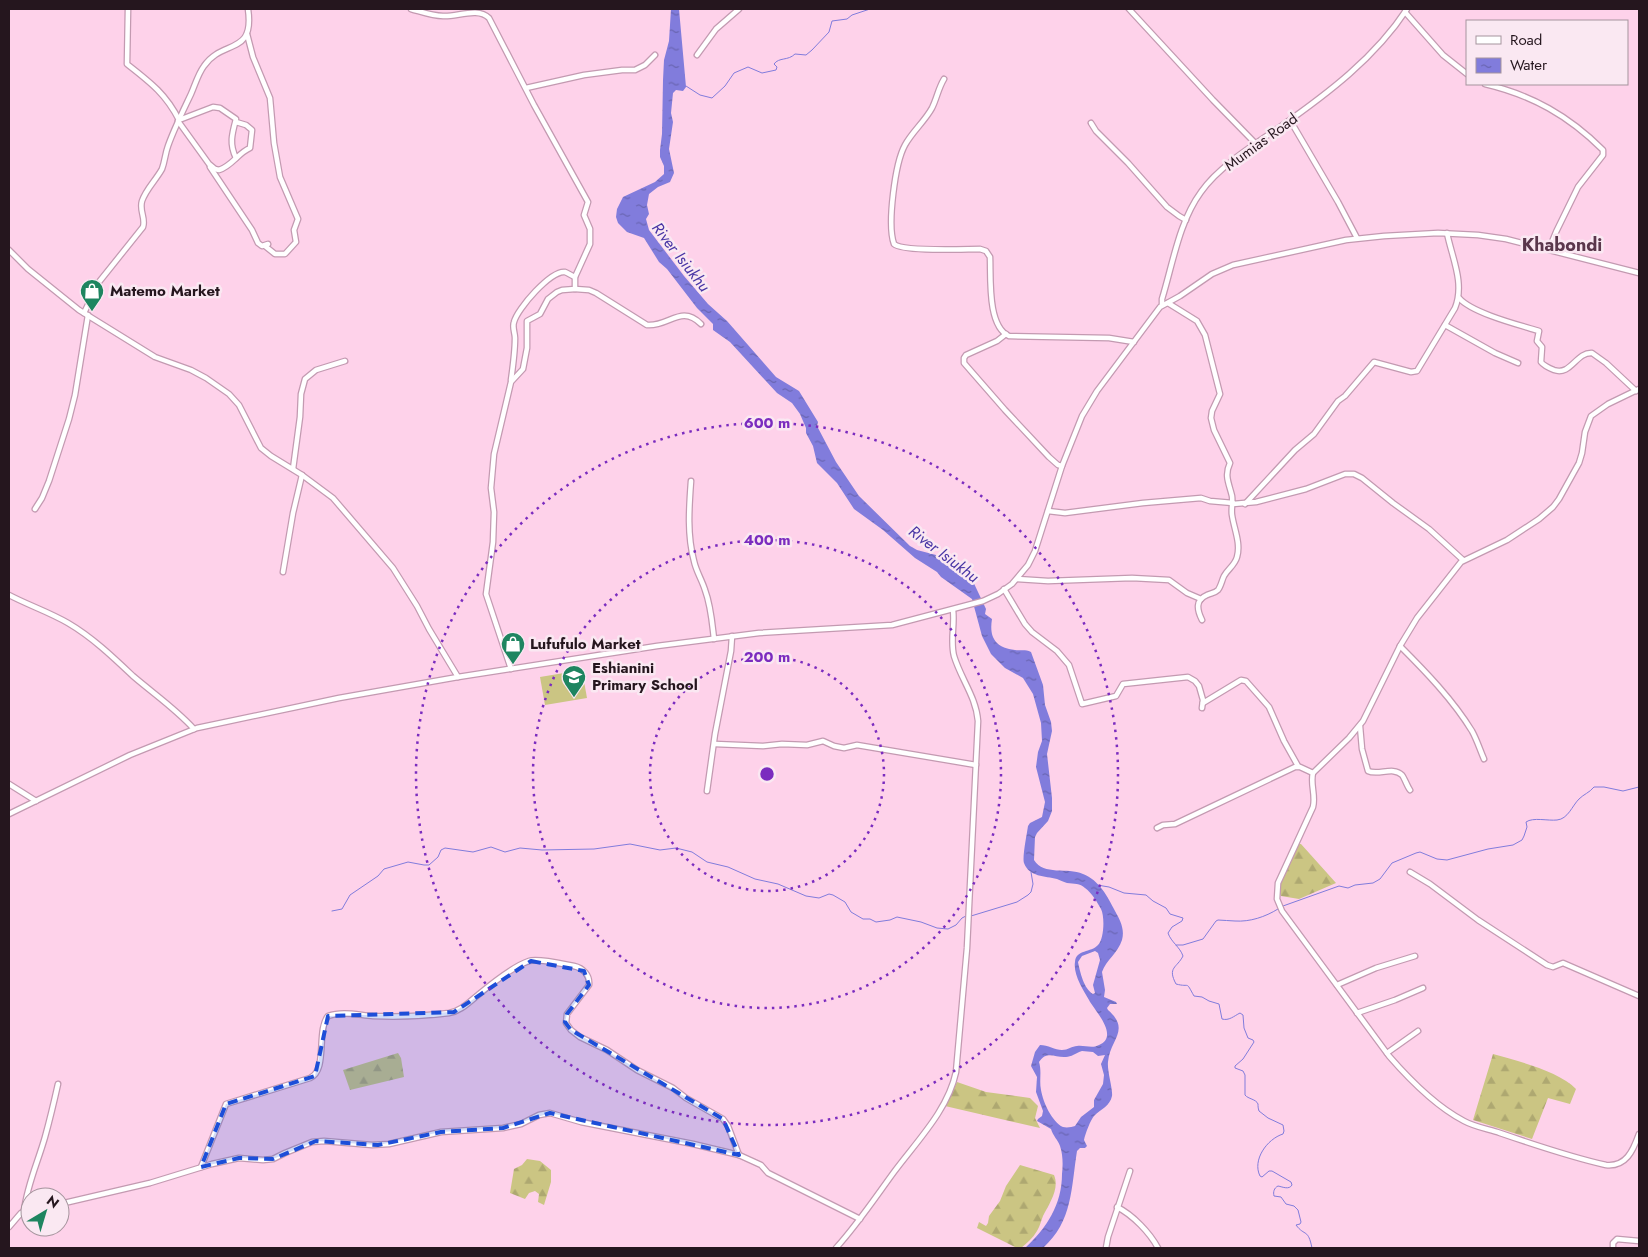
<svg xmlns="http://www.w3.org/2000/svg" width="1648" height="1257" viewBox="0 0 1648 1257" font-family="Jost,sans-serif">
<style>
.forest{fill:url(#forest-firs)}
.garden{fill:#cbc583}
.water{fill:url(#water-ripples);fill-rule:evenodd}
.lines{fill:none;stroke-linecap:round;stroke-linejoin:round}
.stream{stroke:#817cdc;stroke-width:1}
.minor-casing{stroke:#c39ab1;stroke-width:7}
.minor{stroke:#fff;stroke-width:4.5}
.marked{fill:#1d4ed8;fill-opacity:0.2;stroke:#1d4ed8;stroke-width:4;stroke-dasharray:10 6;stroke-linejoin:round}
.ring{fill:none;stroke:#7b2cbf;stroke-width:2.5;stroke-dasharray:2.5 5}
.labels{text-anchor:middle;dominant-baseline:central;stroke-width:5;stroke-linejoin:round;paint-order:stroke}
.street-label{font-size:15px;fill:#25161e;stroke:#fae8f2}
.poi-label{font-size:15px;font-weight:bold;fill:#25161e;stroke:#fae8f2;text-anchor:start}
.water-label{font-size:16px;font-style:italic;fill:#4835a5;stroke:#fae8f2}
.quarter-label{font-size:18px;font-weight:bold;fill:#5a374c;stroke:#fae8f2}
.centre{fill:#7b2cbf;stroke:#fae8f2;stroke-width:2.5}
.ring-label{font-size:15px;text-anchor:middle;font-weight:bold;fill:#7b2cbf;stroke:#fae8f2;stroke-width:5;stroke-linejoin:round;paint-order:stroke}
</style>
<defs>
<pattern id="forest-firs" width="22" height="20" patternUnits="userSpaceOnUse" patternTransform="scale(1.25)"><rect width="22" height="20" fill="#cbc583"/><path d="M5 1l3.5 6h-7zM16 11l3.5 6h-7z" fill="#aea871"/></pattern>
<pattern id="water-ripples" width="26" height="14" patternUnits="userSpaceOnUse" patternTransform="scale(1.25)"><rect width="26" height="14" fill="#817cdc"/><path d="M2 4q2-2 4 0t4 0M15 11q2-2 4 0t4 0" fill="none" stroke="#6965b2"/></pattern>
</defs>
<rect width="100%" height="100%" fill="#fed2ea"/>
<!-- forest -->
<g class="forest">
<path d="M1298 844H1301L1336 883 1299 899 1281 896C1274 883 1292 856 1298 844Z"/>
<path d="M398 1053 401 1058 404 1077 350 1090 343 1070Z"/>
<path d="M1493 1054C1517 1061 1559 1071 1576 1089L1570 1104 1548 1098 1532 1139 1473 1120Z"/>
<path d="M957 1082 986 1092 1030 1098 1038 1106 1035 1118 1040 1128 945 1106Z"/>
<path d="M527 1159 540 1161 551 1170V1182L544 1205 538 1202 539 1194 535 1191 529 1193 525 1199 510 1193 514 1169 522 1165Z"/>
<path d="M1020 1165 1054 1175C1060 1189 1049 1204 1043 1216 1041 1221 1040 1226 1037 1231 1033 1238 1027 1243 1021 1248H1017L977 1228 979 1222 986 1226 988 1223 989 1216 1000 1201 1006 1186Z"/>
</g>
<!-- garden -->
<path class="garden" d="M582 670 587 698 545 705 540 677Z"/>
<!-- water -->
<path class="water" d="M671 9H679L686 87 683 91 676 90 673 93 671 113 673 122 669 149 674 173 670 182 658 187 649 194 647 205 649 214 646 219 649 230 684 276 708 304 727 321 776 377 799 391 818 422 817 426 836 462 859 496 910 546 917 550 936 555 970 575 986 609 985 614 992 619C989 637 995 648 1015 650 1021 651 1025 649 1031 652L1043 685 1045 705 1051 722 1052 731 1047 754 1052 798V811L1048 821 1037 833 1035 837 1034 860C1044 876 1067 867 1083 874 1099 880 1108 897 1115 911 1120 920 1125 929 1122 940 1118 953 1106 960 1102 972L1105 990 1104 997 1116 1002 1117 1004H1110L1107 1008 1108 1010C1131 1030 1110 1039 1108 1062 1107 1071 1113 1089 1112 1096 1110 1106 1101 1109 1094 1116 1091 1119 1085 1134 1084 1140L1087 1146 1085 1148H1080L1077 1151C1071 1188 1073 1221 1043 1248H1025C1047 1228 1062 1204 1062 1174 1063 1165 1063 1155 1060 1146 1058 1140 1053 1136 1051 1129L1037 1121 1038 1119 1042 1116 1043 1111 1036 1092 1037 1077 1031 1066 1035 1052 1040 1045C1048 1045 1055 1050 1062 1050 1068 1050 1072 1046 1077 1046 1085 1045 1092 1049 1099 1045 1120 1036 1094 1010 1089 1000 1083 990 1073 974 1075 962 1076 949 1091 953 1098 945 1104 939 1105 917 1101 909 1097 902 1092 893 1085 888 1080 883 1074 884 1067 883 1063 882 1060 880 1057 879 1045 876 1029 877 1024 863 1022 858 1027 833 1028 826L1030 823 1042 817 1045 802 1036 767 1038 752 1042 741 1041 723 1033 694 1023 678 1005 668 991 654 982 636 972 599 941 577 937 572 915 558 883 530 854 509 837 483 817 463 813 446 806 433V428L800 414 792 403 777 393 730 342 713 330V324L697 308 667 269 659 262 644 238 627 232 618 223 616 217 617 209 623 197 655 182 664 174V166L660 157V150L662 134 663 80 664 60 669 41ZM1095 951 1098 953 1100 960 1093 985 1095 993 1093 994C1084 989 1080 972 1078 962L1082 956ZM1082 1051 1093 1052 1098 1056 1105 1055 1101 1064 1104 1075 1103 1084 1094 1100V1107L1081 1117 1075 1126C1072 1127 1067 1128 1063 1127 1052 1122 1043 1102 1041 1090 1039 1080 1042 1072 1039 1062 1047 1050 1055 1058 1066 1057 1071 1057 1076 1053 1082 1051Z"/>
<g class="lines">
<!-- stream -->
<g class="stream">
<path d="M686 86 700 95 712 98 725 86 734 73 748 67 762 73 776 70 777 67 774 64C779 57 788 61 795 54L806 55 812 50 829 32 832 21 847 19 852 15 870 9"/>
<path d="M1097 885 1109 887 1124 893 1146 895 1153 901 1166 908 1170 914 1183 918 1182 921 1172 927 1168 933C1171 942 1180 947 1183 956 1177 968 1167 967 1176 984 1191 988 1185 980 1194 996L1202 997 1209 1001 1219 1004 1222 1019C1229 1021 1234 1016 1240 1013L1243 1015 1244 1028 1248 1038 1253 1040 1254 1042 1243 1059 1235 1066V1068L1243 1071 1245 1075V1095C1248 1099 1256 1099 1258 1104 1258 1106 1258 1108 1259 1111L1268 1118 1283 1125 1284 1131 1283 1134C1267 1139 1252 1160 1260 1176L1262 1177 1269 1171H1272L1291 1182 1292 1185C1289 1190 1283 1187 1278 1186 1274 1188 1273 1192 1274 1196L1281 1197 1286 1204 1294 1206 1298 1210 1301 1222 1300 1224 1296 1225C1305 1237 1308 1228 1312 1248"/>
<path d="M1283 906 1339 886 1348 888 1355 885 1373 883 1380 879 1392 863 1416 853 1420 852 1437 859 1447 860 1488 849 1513 845 1522 840 1524 836 1527 827 1526 822C1533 817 1548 821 1557 820 1568 819 1572 806 1579 799 1584 794 1589 793 1594 787H1604L1623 791 1639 787"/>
<path d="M332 911 342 909 350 895 378 876 384 869 408 862 424 865H429L438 857 441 850 445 848 473 852 491 847 505 852 520 848 542 850 594 849 630 844 660 850 676 848 692 852 707 862 728 867 755 879 778 884 806 896 819 898 829 894 833 895 845 902 851 912 863 919H870L876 922 890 920 897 917 921 922 937 928 948 929 956 925 962 918 966 916"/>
<path d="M971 916 1017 902 1028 895 1031 892 1033 884 1031 872"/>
<path d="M1176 945H1183L1203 939 1216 921 1218 920C1224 920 1229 921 1235 921 1250 922 1265 917 1278 909"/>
</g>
<!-- minor casing -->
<g class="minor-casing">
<g id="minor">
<path d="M128 9 127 64C150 82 166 94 179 120L213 107 220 108 236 119C232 134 229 144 236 158"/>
<path d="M411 9C422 12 432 16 443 16 457 17 478 7 489 18L534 105 588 202 584 215 590 229V244L575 277V289L562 290 557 292 548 299 540 314 527 321V348L523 369 511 382 494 454 491 488 494 512 493 542 486 594 511 669"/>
<path d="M1129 9 1213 100 1256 144"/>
<path d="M1405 12 1443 55 1467 74"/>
<path d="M247 34 253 57 270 98 274 143 280 177 298 219 294 230 296 242 285 254H275L265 246"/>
<path d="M697 55 716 29 739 9"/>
<path d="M944 79C938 89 937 98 932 108 925 121 912 132 905 145 895 163 887 225 894 244 903 252 964 249 980 249L986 251 990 257C991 277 987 326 1009 336L1109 338 1134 342"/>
<path d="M1485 84C1532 95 1569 116 1603 150V155L1578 187 1556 232 1549 249"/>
<path d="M526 88 584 75 622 70H635L645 65 655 55"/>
<path d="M1290 120 1338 202 1357 238"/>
<path d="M178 121 209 164 215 169 219 170C232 166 238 153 250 148L252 130 246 125 236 122"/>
<path d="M1091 123 1096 131 1128 163 1167 207 1179 216 1186 220"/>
<path d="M210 167 252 230 258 243 262 246 268 244"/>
<path d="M9 250 28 269 79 310 155 357 191 370 206 378 229 394 239 405 261 448 271 456 302 475 333 498 393 568 417 606 429 629 458 677"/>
<path d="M575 289 589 290 596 293 647 325C669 327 681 304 701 324"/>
<path d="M1459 298C1472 313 1519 325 1539 331L1537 341 1542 347 1541 362C1544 366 1549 368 1554 370 1571 376 1576 352 1592 353L1606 363 1636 391"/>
<path d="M1168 303 1197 321 1205 335 1220 394 1212 411 1211 418 1214 430 1230 463C1224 476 1229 483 1232 496 1233 503 1231 509 1232 515 1234 529 1241 543 1237 557 1235 565 1228 569 1224 576 1222 580 1221 586 1218 590 1215 593 1211 593 1207 595 1195 600 1197 610 1202 620"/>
<path d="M1162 305V299C1173 263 1179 222 1201 192 1218 167 1255 144 1280 127 1327 94 1375 58 1407 9"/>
<path d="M84 313 99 282 143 227C146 218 139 211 142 201 146 189 156 180 162 169 165 161 165 154 168 146 174 129 183 111 191 94 195 85 198 74 204 66 222 39 255 56 248 9"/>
<path d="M1445 325 1495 353 1518 363"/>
<path d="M1006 334 997 341 966 355 964 358V363L1005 410 1049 457 1058 465 1062 466"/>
<path d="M511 380C513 366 515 352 515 338 515 333 512 327 514 322 517 309 551 270 565 272 568 273 572 276 575 277"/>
<path d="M1639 389 1608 404 1591 416 1585 432 1582 453 1579 463 1559 499 1553 507 1539 519 1507 540 1461 562 1417 618 1400 646 1363 721 1349 738 1313 773C1310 784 1316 795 1313 807L1278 883 1277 899 1282 911 1389 1056C1409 1079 1437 1107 1464 1121 1475 1127 1488 1129 1500 1133 1535 1145 1570 1157 1606 1165 1626 1167 1633 1151 1639 1134"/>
<path d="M293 469 300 417 301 394 305 379 316 370 345 361"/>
<path d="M691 481C689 508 687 535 694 561 696 571 702 580 705 590 711 606 712 622 714 639"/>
<path d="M1233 504 1256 502 1306 489 1345 474H1354L1362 478 1393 503 1429 529 1463 560"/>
<path d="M1245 504 1295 450 1314 434 1338 401 1345 396 1374 362 1411 372 1417 371 1455 308C1465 283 1452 258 1447 233"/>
<path d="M35 509 42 498 49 481 69 419 75 395 88 315"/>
<path d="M1048 511 1065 513 1143 503 1201 498 1210 501 1233 503"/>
<path d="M283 572 293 513 302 475"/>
<path d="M1017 579 1048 581 1132 578 1169 580 1187 593 1201 599"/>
<path d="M1004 589 1025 624 1032 632 1057 651 1069 665 1082 704 1116 696 1123 684 1188 677 1195 681 1199 686 1203 700 1202 708"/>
<path d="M9 595C28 605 49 612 68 623 92 637 113 657 133 676 154 694 176 709 194 729"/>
<path d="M1400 646C1426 672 1453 700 1472 731 1477 740 1480 750 1484 759"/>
<path d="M1203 703 1241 680 1246 681 1269 707 1284 741 1298 766"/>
<path d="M1360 726 1362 749 1368 771C1378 776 1393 766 1402 775 1405 779 1407 786 1410 790"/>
<path d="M715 744 763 746 782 744 807 745 823 741 834 746 844 748 857 745 976 765"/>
<path d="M9 784 36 801"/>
<path d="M707 791 715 734 731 651 732 636"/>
<path d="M9 814 130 755 197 728 339 698 458 677 657 646 759 633 892 625 983 601 998 594 1012 584 1028 565 1035 551 1062 466 1082 416 1097 391 1160 307 1180 296 1212 274 1233 265 1346 240 1384 236 1438 233 1478 235 1506 239 1639 273"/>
<path d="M1157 828 1163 825 1175 824 1295 767H1300L1313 773"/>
<path d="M1410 872 1430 884 1478 920 1547 965 1553 967 1563 963 1639 996"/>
<path d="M1337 985 1376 968 1415 956"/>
<path d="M1357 1013 1395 1000 1423 988"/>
<path d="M1387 1053 1418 1031"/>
<path d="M201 1167 226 1104 310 1078C328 1070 316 1031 328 1016 342 1011 358 1015 373 1016 398 1017 425 1016 449 1013 461 1011 469 1002 478 995 490 985 514 966 529 961 538 958 563 964 574 966 583 968 590 975 589 985L567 1014 566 1023 571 1030 580 1037 607 1050 637 1070 673 1088 686 1098 723 1119 728 1126 739 1155"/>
<path d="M60 1204 150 1183 212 1164 239 1158 263 1160 273 1159 285 1153 312 1142 324 1141 372 1145 389 1144 441 1132 503 1128 521 1124 539 1115 550 1113 581 1122 693 1144 739 1155 761 1165 768 1173 860 1219"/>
<path d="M1117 1207C1133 1215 1150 1233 1158 1248"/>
<path d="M24 1211C27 1185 38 1162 45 1137 50 1119 54 1102 58 1084"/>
<path d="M9 1227 21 1213 30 1209"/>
<path d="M836 1248C857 1225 875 1198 894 1172 917 1141 948 1110 956 1072L967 948 978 721C976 697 961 679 954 656 950 640 955 626 953 610"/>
<path d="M1106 1248 1108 1237 1130 1171"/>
<path d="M1613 1248V1243L1617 1239 1639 1241"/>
</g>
</g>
<!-- minor -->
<use href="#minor" class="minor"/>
</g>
<!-- marked area -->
<path class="marked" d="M531 961 584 971 589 985 567 1014 565 1022 571 1030 723 1119 739 1155 550 1113 503 1128 441 1132 378 1145 316 1141 273 1159 239 1158 201 1167 226 1104 315 1076 328 1016 454 1012Z"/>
<!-- distance rings -->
<g class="ring">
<circle cx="767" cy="774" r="117"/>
<circle cx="767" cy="774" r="234"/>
<circle cx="767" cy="774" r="351"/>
</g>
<!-- icons -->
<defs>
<g id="shop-pin" transform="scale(1.25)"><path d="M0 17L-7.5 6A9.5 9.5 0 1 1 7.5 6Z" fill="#1e8560" stroke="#fae8f2"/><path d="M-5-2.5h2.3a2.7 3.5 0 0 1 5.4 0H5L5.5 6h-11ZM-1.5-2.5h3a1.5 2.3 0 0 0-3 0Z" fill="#fff"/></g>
<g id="school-pin" transform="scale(1.25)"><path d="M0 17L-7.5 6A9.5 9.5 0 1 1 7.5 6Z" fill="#1e8560" stroke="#fae8f2"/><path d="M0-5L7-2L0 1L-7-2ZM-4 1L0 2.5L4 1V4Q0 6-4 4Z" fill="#fff"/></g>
</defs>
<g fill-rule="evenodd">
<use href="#shop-pin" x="92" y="291"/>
<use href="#shop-pin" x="513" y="644"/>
<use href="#school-pin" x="574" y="677"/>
</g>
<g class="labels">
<!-- street labels -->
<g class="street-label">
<text transform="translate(1261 142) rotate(-36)">Mumias Road</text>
</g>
<!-- poi labels -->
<g class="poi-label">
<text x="110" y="291">Matemo Market</text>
<text x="530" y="644">Lufufulo Market</text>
<text x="592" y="668">Eshianini<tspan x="592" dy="17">Primary School</tspan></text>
</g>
<!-- water labels -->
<g class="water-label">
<text transform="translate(681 257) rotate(52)">River Isiukhu</text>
<text transform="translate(944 554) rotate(37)">River Isiukhu</text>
</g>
<!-- quarter labels -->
<g class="quarter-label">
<text x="1562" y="245">Khabondi</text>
</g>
</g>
<circle cx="767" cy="774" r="8" class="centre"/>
<g class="ring-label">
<text x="767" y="428">600 m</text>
<text x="767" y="545">400 m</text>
<text x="767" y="662">200 m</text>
</g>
<!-- border -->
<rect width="1648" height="1257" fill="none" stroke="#25161e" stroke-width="20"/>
<!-- legend -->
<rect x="1466" y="20" width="162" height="65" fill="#fae8f2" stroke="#a5949d"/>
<rect x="1476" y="36" width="25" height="8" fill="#ffffff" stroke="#a5949d"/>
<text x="1510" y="45" font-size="15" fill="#25161e">Road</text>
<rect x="1476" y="58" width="25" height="15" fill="url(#water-ripples)" stroke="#a5949d"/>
<text x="1510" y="70" font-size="15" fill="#25161e">Water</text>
<!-- north arrow -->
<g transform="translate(45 1212) rotate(38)"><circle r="24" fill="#fae8f2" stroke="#a5949d"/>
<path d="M0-4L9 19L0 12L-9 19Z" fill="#1e8560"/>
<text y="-8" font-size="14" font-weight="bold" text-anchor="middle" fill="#25161e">N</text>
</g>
</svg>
